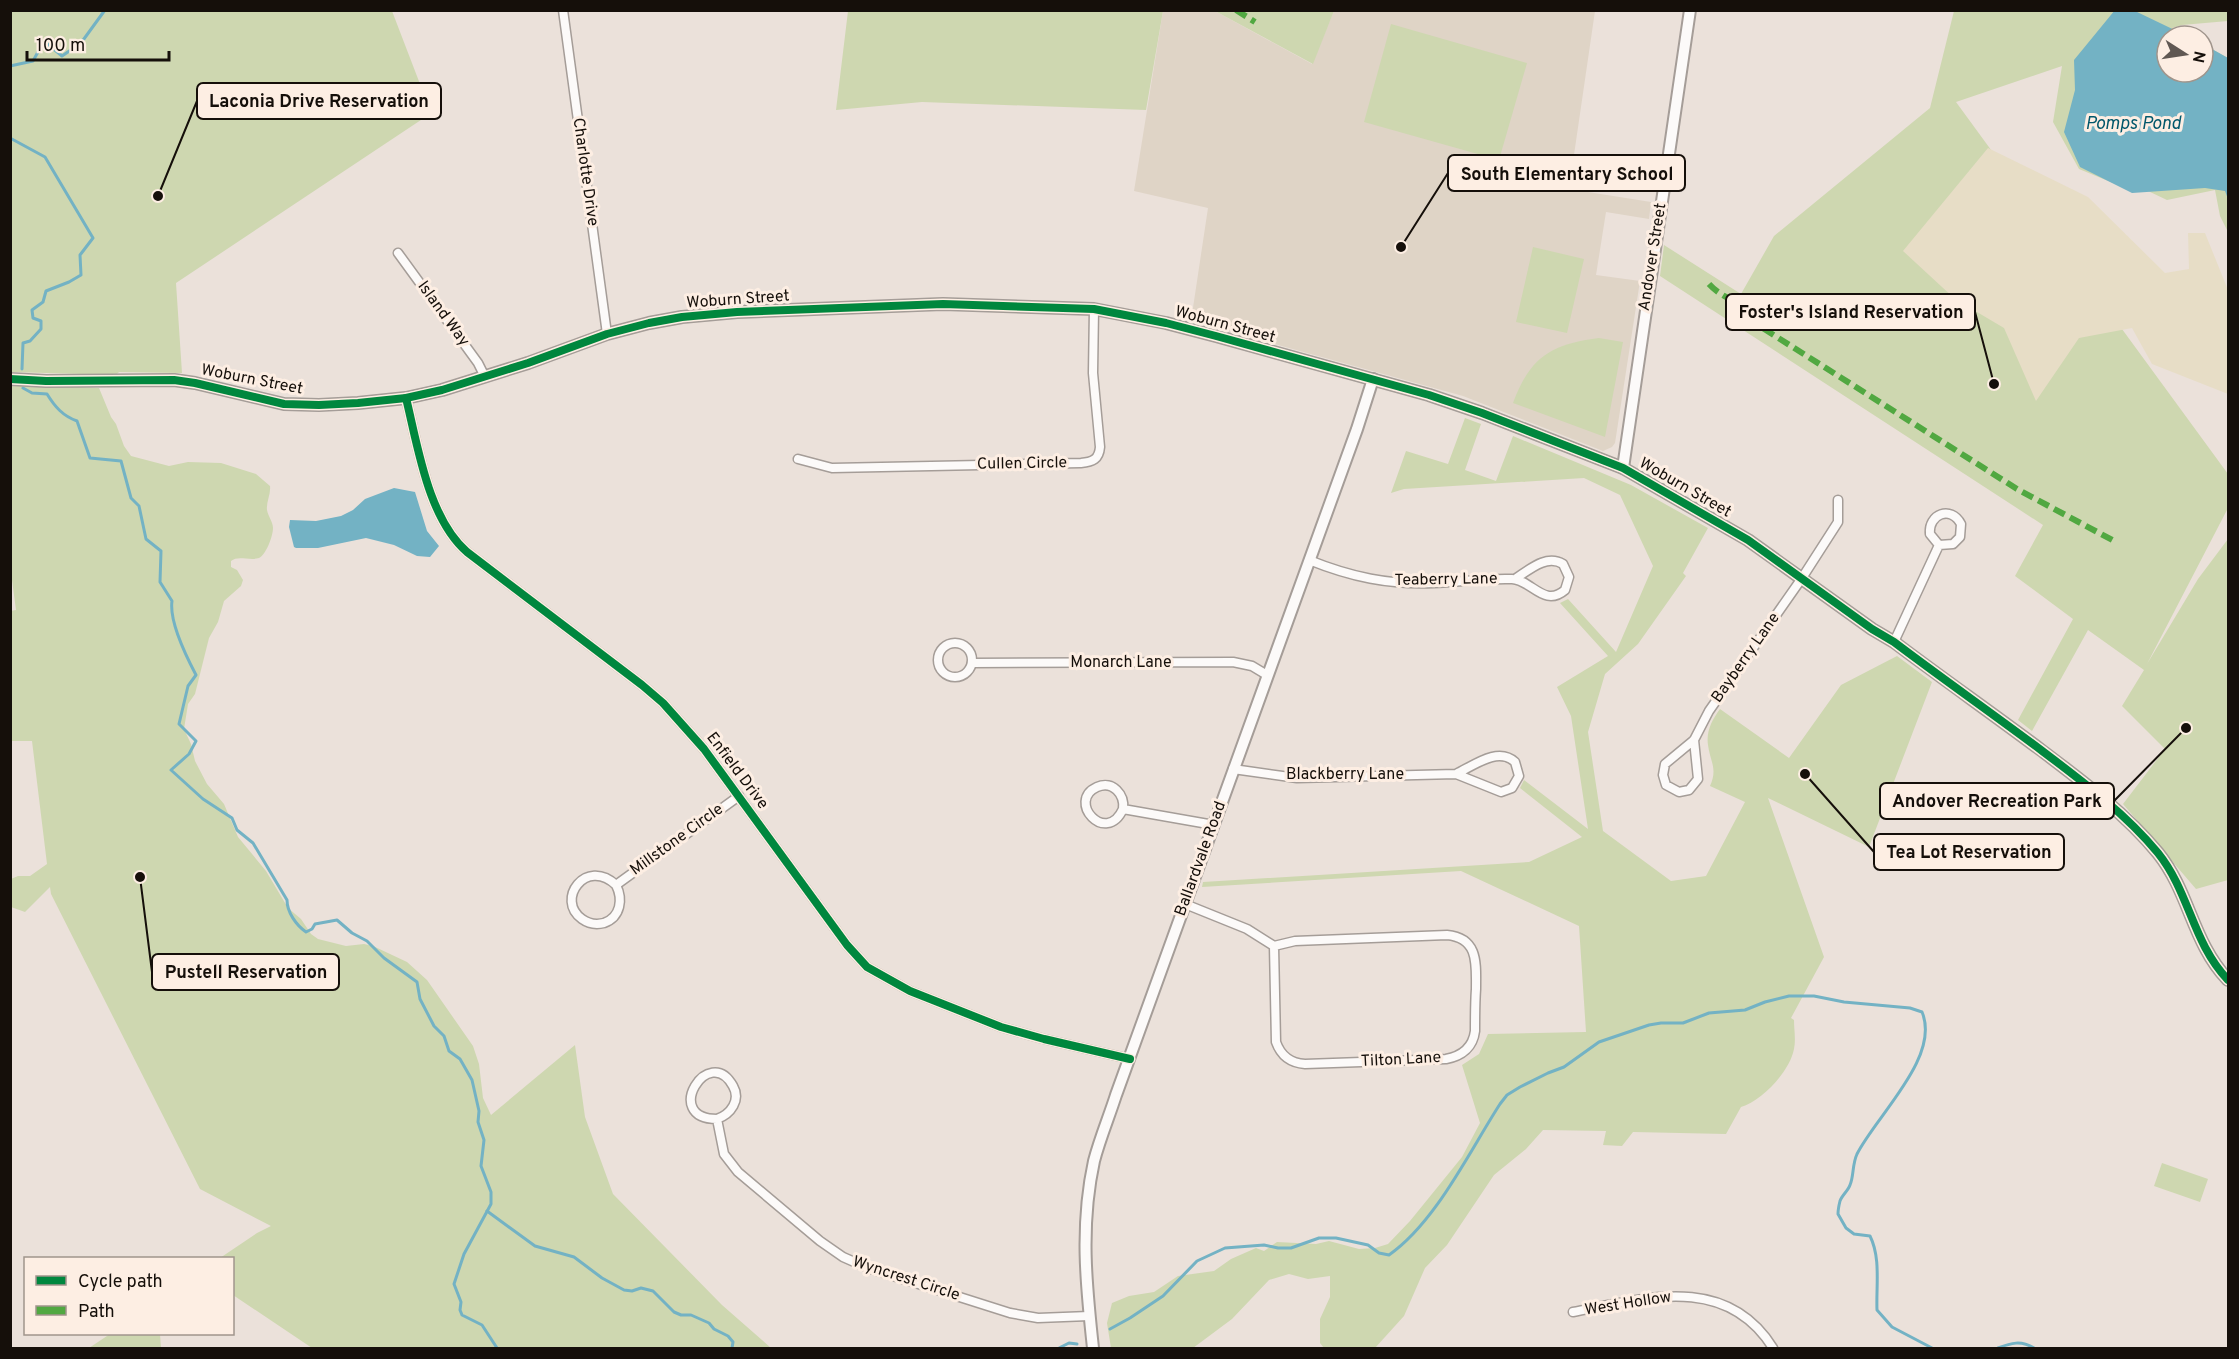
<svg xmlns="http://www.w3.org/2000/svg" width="2239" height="1359" viewBox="0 0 2239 1359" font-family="Overpass,sans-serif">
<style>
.education{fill:#dfd4c6}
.green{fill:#ced7b0}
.sand{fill:#e7ddc6}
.water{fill:#73b2c4}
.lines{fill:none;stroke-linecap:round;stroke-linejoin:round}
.stream{stroke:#73b2c4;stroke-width:3}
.minor-casing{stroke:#a59d98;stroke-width:11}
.tertiary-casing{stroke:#a59d98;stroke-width:14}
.minor{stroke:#fcfaf9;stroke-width:8}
.tertiary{stroke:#fcfaf9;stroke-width:10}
.quiet{stroke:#51a841;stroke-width:6;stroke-dasharray:12 6;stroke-linecap:butt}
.cycleway-casing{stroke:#fdeee3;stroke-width:11}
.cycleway{stroke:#00873e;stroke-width:8}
.labels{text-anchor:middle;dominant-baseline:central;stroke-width:6;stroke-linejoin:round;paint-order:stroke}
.street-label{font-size:16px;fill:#150f0a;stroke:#fdeee3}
.water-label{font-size:18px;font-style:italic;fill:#02576b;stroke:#fdeee3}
.leader{fill:none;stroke:#150f0a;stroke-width:2}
.callout-dot{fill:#150f0a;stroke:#fdeee3;stroke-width:2}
.callout{fill:#fdeee3;stroke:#150f0a;stroke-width:2}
.callout-label{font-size:18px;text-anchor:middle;font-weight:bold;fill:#150f0a}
</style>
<rect width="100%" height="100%" fill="#ebe1da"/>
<!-- education -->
<path class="education" d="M1163 11H1215L1312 64 1334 11H1595L1569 189 1651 202 1649 219 1606 212 1596 275 1640 281 1615 443 1612 447 1603 451 1463 396 1191 321 1208 208 1134 191Z"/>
<!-- green -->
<g class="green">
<path d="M11 10 392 11 420 84 436 110 176 283 182 373 119 372 116 375 11 372Z"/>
<path d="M848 11V10L1163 11 1146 110 922 102 836 110Z"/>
<path d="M1215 11H1334L1313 64Z"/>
<path d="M1954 11H2228V21L2182 25 2172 28 2187 36H2167V72H2203V44L2228 58V232L2220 216 2215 190 2167 200 2148 191 2113 183 2079 169 2053 122 2062 66 1956 102 2228 474V508L2147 664 2198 579 2228 539V880L2196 889 2123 804 2165 749 2122 706 2144 670 2088 630 2032 731 2018 720 2073 619 2015 576 2043 525 1660 276 1664 245 1741 294 1774 236 1930 108Z"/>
<path d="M1391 24 1527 63 1499 160 1364 122Z"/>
<path d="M1533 247 1584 259 1567 333 1516 322Z"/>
<path d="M1599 338 1623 342 1605 437 1513 403C1530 357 1551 344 1599 338Z"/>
<path d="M18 384 99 388 111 417 116 424 124 446 131 456 169 466 188 462 221 463 256 474 270 486C271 494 266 502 267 510 268 516 273 522 273 528 273 536 266 555 259 558 249 561 238 555 231 561V567L237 570 243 580 241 586 224 601 218 622 209 638 195 694 188 704 184 729 191 744 195 761 207 784 224 804 238 837 266 871 288 908 301 919 311 934 318 939 346 946 364 944 373 946 407 962 427 980 473 1046 479 1064 483 1098 491 1115 575 1045 585 1117 613 1194 722 1305 771 1348H312L233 1295 232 1258H220L257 1233 271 1226 200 1189 51 894 50 887 25 912 11 907V879L18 876H30L47 864 32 741H11L10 611 16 610 10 565 11 385Z"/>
<path d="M1465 418 1481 424 1465 470 1496 481 1513 436 1631 485 1708 528 1683 573 1686 576 1638 644 1605 674 1588 732 1603 831 1671 881 1706 876 1745 802 1710 786C1718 769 1710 761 1708 745 1706 731 1712 720 1720 709L1789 758 1841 685 1897 656 1932 682 1869 847 1768 798 1824 957 1791 1018 1794 1020C1794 1029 1796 1040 1794 1049 1790 1071 1762 1101 1741 1107L1726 1134 1633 1132 1622 1146 1603 1145 1606 1131 1543 1130 1526 1149 1494 1175 1447 1245 1425 1268 1404 1316 1375 1348H1324L1320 1343V1319L1330 1297V1276L1308 1279 1289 1274 1269 1280 1232 1319 1193 1348H1111L1107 1323 1112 1303 1129 1296 1154 1292 1178 1276 1214 1271 1231 1259 1256 1248 1264 1251 1277 1242 1316 1244 1329 1241 1359 1249 1375 1248 1388 1244 1410 1221 1462 1157 1480 1123 1462 1065 1479 1054 1488 1034 1586 1032 1579 926 1461 871 1202 887 1203 882 1529 862 1582 837 1520 788 1524 780 1588 829 1571 716 1557 687 1608 656 1560 603 1568 599 1616 652 1653 566 1620 495 1584 478 1404 489 1391 493 1406 451 1448 464Z"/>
<path d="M2162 1163 2208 1179 2200 1202 2154 1186Z"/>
<path d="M110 1334H160L161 1348H89Z"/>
</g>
<!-- sand -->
<path class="sand" d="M1988 148 2088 197 2165 273 2189 269 2188 233H2205L2228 290V394L2152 364 2132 328 2079 338 2036 401 2004 328 1955 299 1903 251Z"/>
<!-- water -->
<g class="water">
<path d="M2115 10 2135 11 2187 36H2167V72H2203V44L2228 58V199L2225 191 2205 188 2132 193 2080 167 2064 132 2075 90 2074 60Z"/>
<path d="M394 488 415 492 427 531 439 546 430 557 417 556 394 545 366 538 318 548H296L294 547 289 527 290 520 316 521 341 516 353 510 365 499Z"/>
</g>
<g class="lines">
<!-- stream -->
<g class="stream">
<path d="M10 66 33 61 44 41 62 56 81 43 105 10"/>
<path d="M10 138 45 157 93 238 80 255 81 275 69 282 46 291 43 302 32 310 33 318 41 321V329L30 341 23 343 22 369"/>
<path d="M23 388 32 393 47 394C55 407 63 416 77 421L90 458 121 461 131 498 139 506 146 539 161 551 160 582 172 601C169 622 186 656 196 675L188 686 179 724 196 741 189 754 171 770 203 799 232 818 237 830 253 843 287 900C287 912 296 925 306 932L312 929 315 924 337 920 352 933 367 941 384 958 417 982 420 999 434 1026 444 1036 449 1051 460 1059 472 1080 479 1111 478 1122 484 1140 481 1166 491 1192V1204L464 1254 454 1284 461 1302 460 1310 462 1315 482 1325 497 1348"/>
<path d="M487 1211 535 1246 574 1257 602 1278 624 1290 632 1291 641 1288 653 1291 674 1312 681 1315H691L709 1323 714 1329 728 1336 733 1342 732 1348"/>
<path d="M1110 1329 1130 1318 1163 1296 1197 1261 1225 1248 1264 1245 1278 1248H1291L1319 1238H1336L1368 1245 1379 1253 1389 1255C1436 1222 1469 1152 1500 1104L1507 1095 1520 1087 1548 1073 1564 1067 1599 1042 1649 1025 1661 1023H1683L1709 1013 1745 1010 1765 1002 1789 996H1814L1844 1002 1910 1008 1922 1012C1941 1057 1876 1116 1857 1154 1852 1165 1854 1176 1850 1185 1848 1191 1842 1195 1840 1201 1839 1205 1838 1210 1838 1214L1846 1228 1854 1234 1870 1236C1881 1258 1876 1286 1877 1310L1892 1327 1932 1348"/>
<path d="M1059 1348 1069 1343 1077 1344"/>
<path d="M1998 1348C2011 1343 2021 1340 2034 1348"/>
</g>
<!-- minor casing -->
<g class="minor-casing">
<g id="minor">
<path d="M563 10 607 334"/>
<path d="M398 253 478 363 485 377"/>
<path d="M406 398C418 447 428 518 467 552L642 685 663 703 704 749 847 945 867 967 910 991 1001 1027 1044 1039 1130 1059"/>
<path d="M798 459 832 468 1081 463C1093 462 1099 459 1100 447L1093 373 1094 309"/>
<path d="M1309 560C1351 577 1389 585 1434 583 1460 582 1486 578 1512 579 1532 580 1544 608 1565 590L1569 577 1563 564C1546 554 1529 570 1515 579"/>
<path d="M1894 642 1939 545 1953 544 1960 537 1961 524C1951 505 1928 514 1930 534L1939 545"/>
<circle cx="955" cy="660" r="17"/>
<path d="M972 663 1233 662 1252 666 1267 675"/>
<path d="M1694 740 1698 779 1689 790 1679 792 1666 785 1663 775 1665 764 1694 740 1709 711 1802 578 1838 522V500"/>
<path d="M1233 769 1297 778 1456 774 1501 792 1512 788 1519 776 1515 762C1498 746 1473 766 1456 774"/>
<path d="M1123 809C1125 795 1113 780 1097 787 1066 801 1106 846 1123 809L1214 825"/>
<path d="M616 885C623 899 621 917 604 923 596 925 589 924 582 919 555 900 586 857 616 885L739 796"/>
<path d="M1185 904 1247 929 1274 946 1295 941 1447 935C1479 938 1476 964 1476 989 1475 1003 1475 1017 1475 1031 1473 1047 1462 1056 1446 1059L1305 1064C1290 1063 1281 1056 1276 1042L1274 946"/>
<path d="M717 1119C661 1119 709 1042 733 1086 741 1100 731 1114 717 1119L724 1154 738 1172 820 1241 843 1257 868 1268 1010 1313 1038 1318 1089 1316"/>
<path d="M1573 1312C1645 1298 1726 1273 1773 1348"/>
</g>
</g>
<!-- tertiary casing -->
<g class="tertiary-casing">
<g id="tertiary">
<path d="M10 379 46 381 174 380 195 383 284 404 319 405 358 403 406 398 442 390 528 363 607 334 649 323 682 317 737 312 943 304 1094 309 1166 323 1216 336 1429 395 1482 413 1623 468 1748 540 1872 629 1894 642C1943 679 1993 714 2041 750 2082 781 2125 813 2158 853 2190 893 2192 942 2228 980"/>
<path d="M1623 468 1690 10"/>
<path d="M1093 1348C1086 1284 1080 1225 1094 1161 1100 1138 1109 1117 1116 1095L1357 429 1373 379"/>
</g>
</g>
<!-- minor -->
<use href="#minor" class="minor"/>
<!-- tertiary -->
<use href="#tertiary" class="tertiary"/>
<!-- quiet -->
<g class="quiet">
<path d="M1236 10 1255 22"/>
<path d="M1709 284C1727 304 1752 301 1761 327L2017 489 2116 542"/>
</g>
<!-- cycleway casing -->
<g class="cycleway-casing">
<g id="cycleway">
<path d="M10 379 46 381 174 380 195 383 284 404 319 405 358 403 406 398 442 390 528 363 607 334 649 323 682 317 737 312 943 304 1094 309 1166 323 1216 336 1429 395 1482 413 1623 468 1748 540 1872 629 1894 642C1943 679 1993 714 2041 750 2082 781 2125 813 2158 853 2190 893 2192 942 2228 980"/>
<path d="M406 398C418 447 428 518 467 552L642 685 663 703 704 749 847 945 867 967 910 991 1001 1027 1044 1039 1130 1059"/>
</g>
</g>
<!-- cycleway -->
<use href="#cycleway" class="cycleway"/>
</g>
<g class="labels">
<!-- street labels -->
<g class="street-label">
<text transform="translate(585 172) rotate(82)">Charlotte Drive</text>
<text transform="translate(1653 257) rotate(-81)">Andover Street</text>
<text transform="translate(738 300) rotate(-4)">Woburn Street</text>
<text transform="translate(443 314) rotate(54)">Island Way</text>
<text transform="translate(1225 325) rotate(15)">Woburn Street</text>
<text transform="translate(252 380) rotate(11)">Woburn Street</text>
<text transform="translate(1022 464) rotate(-1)">Cullen Circle</text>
<text transform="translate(1685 488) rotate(30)">Woburn Street</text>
<text transform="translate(1446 580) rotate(-1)">Teaberry Lane</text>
<text transform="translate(1746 658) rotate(-55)">Bayberry Lane</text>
<text x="1121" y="663">Monarch Lane</text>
<text transform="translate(737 771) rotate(53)">Enfield Drive</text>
<text x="1345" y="775">Blackberry Lane</text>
<text transform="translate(677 840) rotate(-36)">Millstone Circle</text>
<text transform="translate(1201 859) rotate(-70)">Ballardvale Road</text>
<text transform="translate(1401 1060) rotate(-3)">Tilton Lane</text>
<text transform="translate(906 1279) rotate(18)">Wyncrest Circle</text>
<text transform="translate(1628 1304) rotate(-9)">West Hollow</text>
</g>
<!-- water labels -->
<g class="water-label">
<text x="2133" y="124">Pomps Pond</text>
</g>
</g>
<!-- callouts -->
<path class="leader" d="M158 196L197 101M1401 247L1448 173M1994 384L1975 312M2186 728L2114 801M1805 774L1874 852M140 877L152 972"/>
<g class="callout-dot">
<circle cx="158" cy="196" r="6"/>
<circle cx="1401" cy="247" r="6"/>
<circle cx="1994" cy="384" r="6"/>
<circle cx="2186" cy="728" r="6"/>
<circle cx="1805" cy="774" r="6"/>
<circle cx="140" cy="877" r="6"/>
</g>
<g class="callout">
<rect x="197" y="83" width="244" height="36" rx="6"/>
<rect x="1448" y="155" width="237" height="36" rx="6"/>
<rect x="1726" y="294" width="249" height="36" rx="6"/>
<rect x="1880" y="783" width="234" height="36" rx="6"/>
<rect x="1874" y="834" width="190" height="36" rx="6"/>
<rect x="152" y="954" width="187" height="36" rx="6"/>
</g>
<g class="callout-label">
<text x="319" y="107">Laconia Drive Reservation</text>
<text x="1567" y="180">South Elementary School</text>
<text x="1851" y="318">Foster's Island Reservation</text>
<text x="1997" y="807">Andover Recreation Park</text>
<text x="1969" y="858">Tea Lot Reservation</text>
<text x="246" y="978">Pustell Reservation</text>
</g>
<!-- border -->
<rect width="2239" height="1359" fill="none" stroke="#150f0a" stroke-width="24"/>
<!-- legend -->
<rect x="24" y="1257" width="210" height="78" fill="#fdeee3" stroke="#a0958c" stroke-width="1.5"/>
<rect x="36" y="1276" width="30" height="9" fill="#00873e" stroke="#a0958c" stroke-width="1.5"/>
<text x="78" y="1287" font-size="18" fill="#150f0a">Cycle path</text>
<rect x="36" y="1306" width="30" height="9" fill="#51a841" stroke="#a0958c" stroke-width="1.5"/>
<text x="78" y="1317" font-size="18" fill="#150f0a">Path</text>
<!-- north arrow -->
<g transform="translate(2185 54) rotate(102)"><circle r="28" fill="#fdeee3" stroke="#a0958c" stroke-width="1.5"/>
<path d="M0-4.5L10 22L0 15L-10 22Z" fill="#605853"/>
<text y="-9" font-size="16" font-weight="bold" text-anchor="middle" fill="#150f0a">N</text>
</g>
<!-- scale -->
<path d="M27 51v9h142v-9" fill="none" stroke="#150f0a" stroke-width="3"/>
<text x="36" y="51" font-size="18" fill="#150f0a" stroke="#fdeee3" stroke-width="4.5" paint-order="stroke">100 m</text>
</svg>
